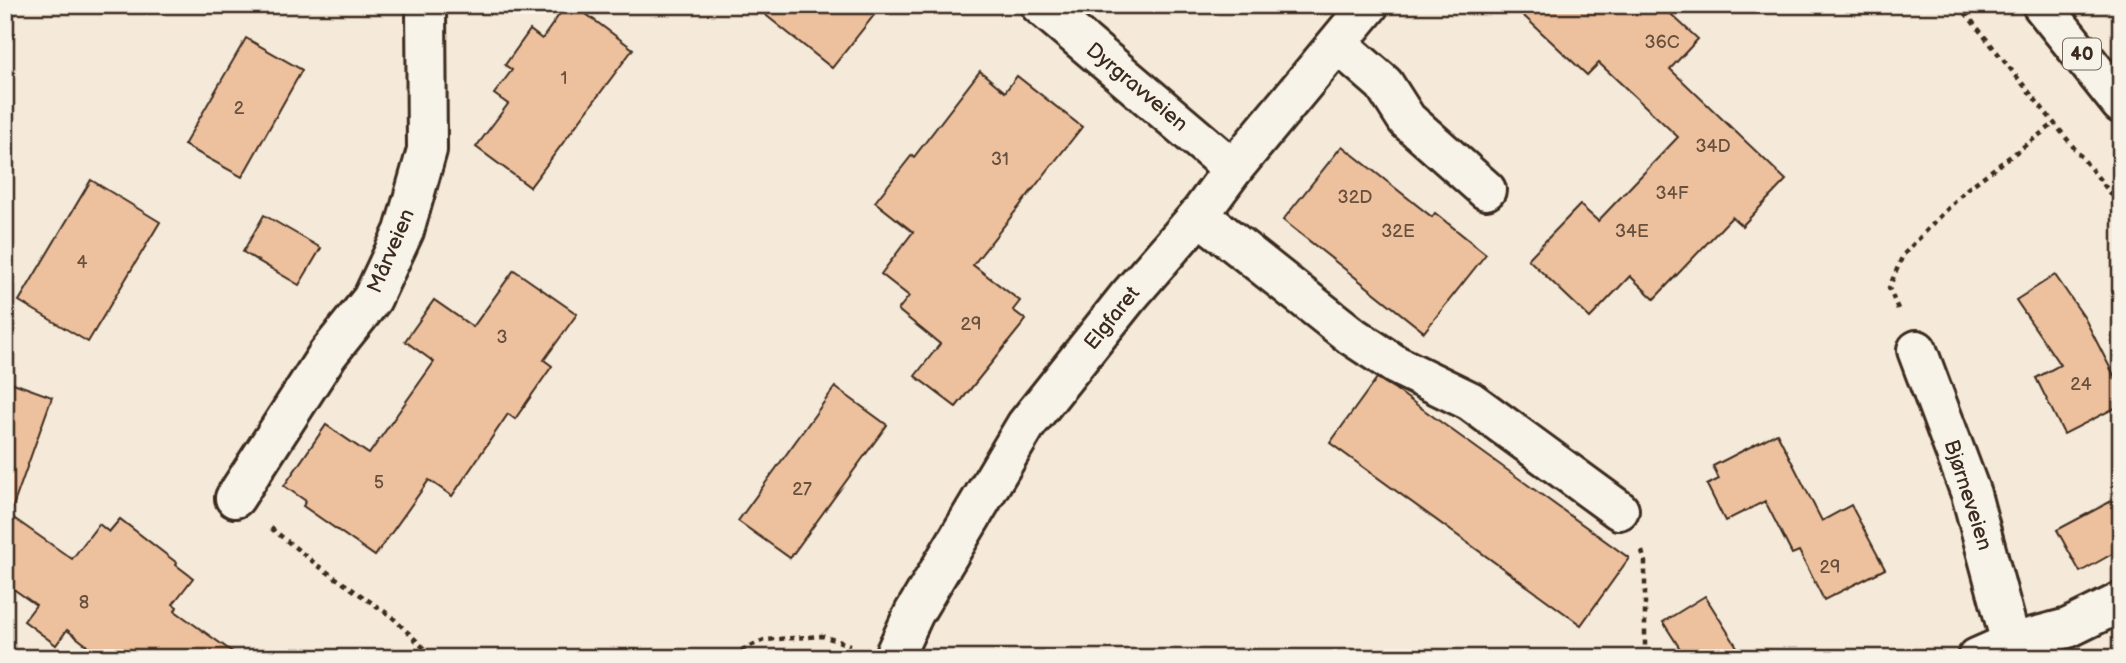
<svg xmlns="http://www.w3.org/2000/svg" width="2126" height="663" viewBox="0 0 2126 663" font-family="'Balsamiq Sans',sans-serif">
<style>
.building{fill:#eec19e;stroke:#3b2a1e;stroke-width:2}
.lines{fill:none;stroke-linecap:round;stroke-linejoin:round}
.minor-casing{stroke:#3b2a1e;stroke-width:44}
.major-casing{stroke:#3b2a1e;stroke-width:44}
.path{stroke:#3b2a1e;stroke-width:4.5;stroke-dasharray:5 5;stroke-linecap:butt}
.minor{stroke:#f7f3e8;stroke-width:38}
.major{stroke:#f7f3e8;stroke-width:38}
.labels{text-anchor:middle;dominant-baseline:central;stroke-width:5;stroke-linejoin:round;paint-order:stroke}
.number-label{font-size:18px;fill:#68503e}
.shield{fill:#f7f3e8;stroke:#73665b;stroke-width:2}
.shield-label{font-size:19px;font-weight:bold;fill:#3b2a1e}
.street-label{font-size:21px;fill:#3b2a1e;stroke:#f7f3e8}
</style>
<rect width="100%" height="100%" fill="#f5e9d9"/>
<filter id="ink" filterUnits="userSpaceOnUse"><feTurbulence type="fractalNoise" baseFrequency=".0143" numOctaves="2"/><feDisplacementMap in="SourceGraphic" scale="14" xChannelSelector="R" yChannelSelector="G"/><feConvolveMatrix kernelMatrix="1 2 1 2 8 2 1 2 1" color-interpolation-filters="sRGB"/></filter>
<g filter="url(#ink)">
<!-- building -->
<g class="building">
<path d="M566 5H574L633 49 530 187 476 147 508 104 494 94 512 70 505 65 530 30 542 39Z"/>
<path d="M753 5H882L832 68Z"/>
<path d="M1512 5H1661L1698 39 1670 69 1786 180 1742 226 1732 217 1654 299 1630 276 1590 318 1528 259 1580 205 1598 221 1678 137 1599 63 1587 75Z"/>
<path d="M246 38 302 70 242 177 184 145Z"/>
<path d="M980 71 1005 92 1017 76 1082 127 973 265 1020 301 1013 310 1026 320 956 407 915 376 940 344 898 310 909 296 881 274 913 232 875 202 912 155 914 157Z"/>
<path d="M1342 146 1432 217 1435 213 1486 254 1424 332 1283 220Z"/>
<path d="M91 180 160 222 88 342 19 301Z"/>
<path d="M264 215 321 248 299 285 243 252Z"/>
<path d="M514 270 577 314 544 360 552 366 515 419 508 414 452 496 429 480 375 556 303 506 306 501 284 486 326 425 369 454 434 362 405 341 434 300 473 327Z"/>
<path d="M2055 275 2084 317 2121 389V405L2064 434 2036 378 2060 365 2016 300Z"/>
<path d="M1377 378 1395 389 1629 558 1581 625 1330 443Z"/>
<path d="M5 380 52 397 11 512 5 511Z"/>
<path d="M835 387 887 425 790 558 738 521Z"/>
<path d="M1777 433 1822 521 1851 505 1885 569 1824 600 1799 551 1792 554 1765 501 1725 521 1707 485 1719 479 1713 466Z"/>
<path d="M2121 496V549L2080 572 2057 530Z"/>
<path d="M5 512 72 559 99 524 109 532 120 519 177 563 176 565 193 578 173 604 177 607 175 611 241 658H103L67 630 56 645 24 621 36 605 5 583Z"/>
<path d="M1705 596 1744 658H1686L1663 622Z"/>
</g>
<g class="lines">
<!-- minor casing -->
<g class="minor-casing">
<g id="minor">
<path d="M1040 5 1233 169"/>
<path d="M1338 44 1384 84 1407 120 1486 190"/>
<path d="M1199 215 1352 336 1396 365 1470 401 1619 510"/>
<path d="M1917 350 1971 494 2015 658"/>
<path d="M235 498 328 354 372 299 404 231 427 150 426 5"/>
<path d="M893 658 914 613 1026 425 1127 298 1199 215 1233 169 1369 5"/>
<path d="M1977 658 2011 643 2068 628 2121 602"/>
</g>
</g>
<!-- major casing -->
<g class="major-casing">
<path id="major" d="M2042 5 2121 104"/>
</g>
<!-- path -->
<g class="path">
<path d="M1959 5 2121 206"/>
<path d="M1898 309 1889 288 1903 255 1967 189 2055 123"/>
<path d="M271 528 317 565 391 616 434 658"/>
<path d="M1642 551 1645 562V658"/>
<path d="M723 658 764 640 822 636 850 645"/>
</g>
<!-- minor -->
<use href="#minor" class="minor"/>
<!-- major -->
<use href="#major" class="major"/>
</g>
</g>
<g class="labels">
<!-- number labels -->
<g class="number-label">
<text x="1662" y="42">36C</text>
<text x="564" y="78">1</text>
<text x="239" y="108">2</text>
<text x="1713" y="146">34D</text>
<text x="1000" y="159">31</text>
<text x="1672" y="193">34F</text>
<text x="1355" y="197">32D</text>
<text x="1398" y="231">32E</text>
<text x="1632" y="231">34E</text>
<text x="82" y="262">4</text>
<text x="971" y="324">29</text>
<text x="502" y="337">3</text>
<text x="2081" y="384">24</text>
<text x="379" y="482">5</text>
<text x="802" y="489">27</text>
<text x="1830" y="567">29</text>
<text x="84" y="602">8</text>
</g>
<!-- shield labels -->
<rect class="shield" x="2063" y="38.5" width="38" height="31" rx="5"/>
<g class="shield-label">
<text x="2082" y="54">40</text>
</g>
<!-- street labels -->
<g class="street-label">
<text transform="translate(1137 87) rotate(40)">Dyrgravveien</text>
<text transform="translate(391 251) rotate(-67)">Mårveien</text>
<text transform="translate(1112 318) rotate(-51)">Elgfaret</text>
<text transform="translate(1968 495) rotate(72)">Bjørneveien</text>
</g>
</g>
<!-- margin -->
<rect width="2126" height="663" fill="none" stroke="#f7f3e8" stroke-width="28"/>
<rect x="14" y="14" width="2098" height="635" fill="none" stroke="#3b2a1e" stroke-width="2.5" filter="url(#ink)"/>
</svg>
